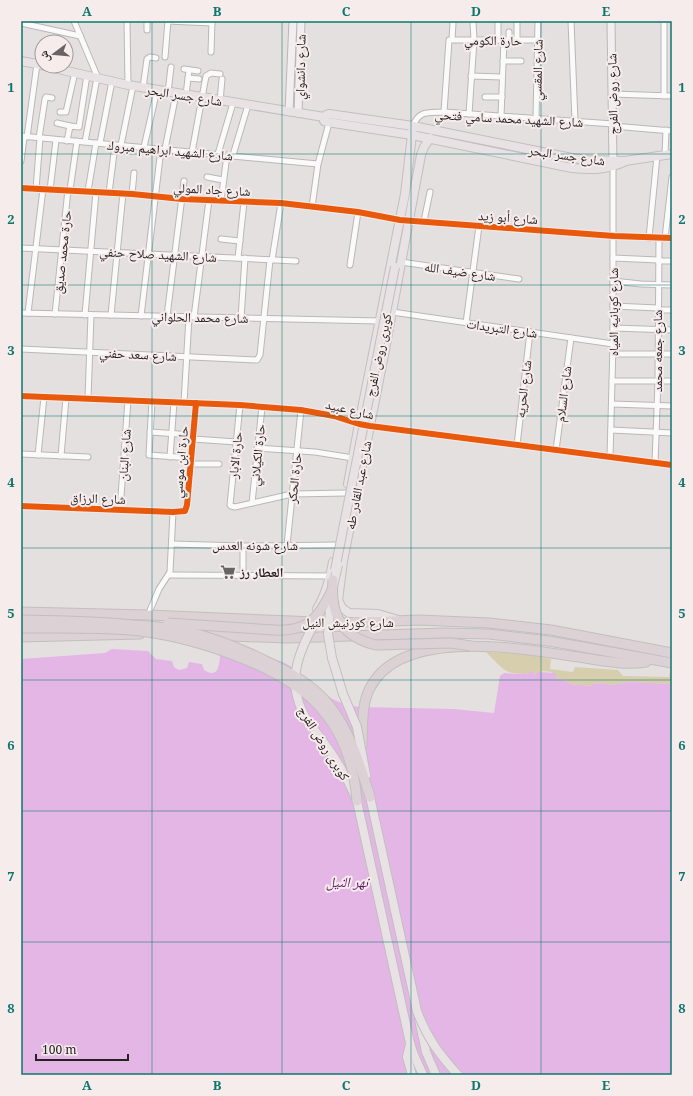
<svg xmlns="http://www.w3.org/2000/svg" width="693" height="1096" viewBox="0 0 693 1096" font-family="'Noto Serif','Noto Naskh Arabic',serif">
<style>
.green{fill:#d7ceae}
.water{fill:#e4b6e6}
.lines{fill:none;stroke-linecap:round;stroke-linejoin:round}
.street-casing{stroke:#bbb7b7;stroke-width:7}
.secondary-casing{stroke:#bbb7b7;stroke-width:9}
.primary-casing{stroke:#c2bfbf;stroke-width:10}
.highway-casing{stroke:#c2bfbf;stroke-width:11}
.street{stroke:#fbfafa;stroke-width:5}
.secondary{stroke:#f2eeef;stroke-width:7}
.primary{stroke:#e8e2e4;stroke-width:8}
.highway{stroke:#dcd1d4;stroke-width:9}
.primary-bridge-casing{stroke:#c2bfbf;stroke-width:10;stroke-linecap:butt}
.highway-bridge-casing{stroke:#c2bfbf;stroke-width:11;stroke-linecap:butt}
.primary-bridge{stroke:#e8e2e4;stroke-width:8}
.highway-bridge{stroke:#dcd1d4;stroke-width:9}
.cycleway-casing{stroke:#f6eceb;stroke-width:8}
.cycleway{stroke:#e8590c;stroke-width:6}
.grid{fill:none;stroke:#0f766e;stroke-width:1;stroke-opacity:0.55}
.labels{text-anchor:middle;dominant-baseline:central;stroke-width:4;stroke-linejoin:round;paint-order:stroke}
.street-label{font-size:13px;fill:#262222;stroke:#f6eceb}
.poi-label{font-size:13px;font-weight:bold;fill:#262222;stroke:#f6eceb;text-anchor:start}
.water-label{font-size:14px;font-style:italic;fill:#601567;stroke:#f6eceb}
.neatline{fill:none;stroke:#0f766e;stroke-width:1.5}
.grid-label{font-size:13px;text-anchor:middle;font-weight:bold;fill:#0f766e}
</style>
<rect width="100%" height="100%" fill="#e5e0e0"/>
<!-- green -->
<path class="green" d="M486 652 526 654 551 659 550 669 573 672 575 667 618 670 623 676 669 677 670 670H672V684L630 682 614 685 594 683 592 686 570 684 567 681 555 678 552 672 543 671 535 675 533 673 528 675 525 673C505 677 499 664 486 652Z"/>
<!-- water -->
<path class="water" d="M112 649 148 651 156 659 172 661 174 667 179 670 187 668 189 662 202 664 204 670C218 679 219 666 220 656L276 660C297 665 310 686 328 696 338 703 349 706 361 707L454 709 494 713 500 676 504 673 516 674 525 673 528 675 530 672H533L535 675 538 672 556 673 555 678 567 681 570 684 591 686 594 683 614 685 630 682 672 684V1075H21V659L105 653Z"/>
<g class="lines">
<!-- street casing -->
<g class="street-casing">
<g id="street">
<path d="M74 21 98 78"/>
<path d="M127 21 128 85"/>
<path d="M168 21 212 23"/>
<path d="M571 21 575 121"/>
<path d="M664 21V96"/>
<path d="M21 23 80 36"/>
<path d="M147 30V21"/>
<path d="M452 39 453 23"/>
<path d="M498 40V21"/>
<path d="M509 40V32"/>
<path d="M517 40V21"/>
<path d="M211 52 212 21"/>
<path d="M165 57 168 21"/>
<path d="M503 61H521"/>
<path d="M184 69 198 71"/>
<path d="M471 76 502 77"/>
<path d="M188 78 199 79"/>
<path d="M143 88 147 59 150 57 156 58"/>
<path d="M168 92 171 67"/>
<path d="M612 94 672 96"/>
<path d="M186 95 189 70"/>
<path d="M485 97H502"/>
<path d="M220 101 222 79"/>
<path d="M60 112H66L75 72"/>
<path d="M444 112 449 40H538"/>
<path d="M469 114 474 40 473 22"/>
<path d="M501 116 504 40"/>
<path d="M536 119 538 21"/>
<path d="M57 123 70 126"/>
<path d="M413 126C419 110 428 113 444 112L613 124"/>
<path d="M613 126 672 131"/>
<path d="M21 136 318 164"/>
<path d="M27 137 37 64"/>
<path d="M39 138 45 99 46 97 52 98"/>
<path d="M67 141 70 126 79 127 87 75"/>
<path d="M85 142 97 78"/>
<path d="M100 143 112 81"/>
<path d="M121 145 133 86"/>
<path d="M144 147 157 90"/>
<path d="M165 149 176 94"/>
<path d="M192 152 206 76 211 73 220 74"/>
<path d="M218 154 233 103"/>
<path d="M233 155 248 105"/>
<path d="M665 155 666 130"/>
<path d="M21 161 24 137"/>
<path d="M207 177 223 180"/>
<path d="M21 188 132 194 182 199 281 203 358 212 400 220 614 236 672 238"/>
<path d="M36 189 40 138"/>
<path d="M50 190 56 140"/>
<path d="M70 190 77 141"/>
<path d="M88 191 96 143"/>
<path d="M109 193 115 145"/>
<path d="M132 194 134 173"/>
<path d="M221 201 227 155"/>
<path d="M312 207 318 164 329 123"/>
<path d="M424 221 430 192"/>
<path d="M649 238 657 156"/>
<path d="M665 238 672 177"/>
<path d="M221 239 240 241"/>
<path d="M21 248 296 261"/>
<path d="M238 258 244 202"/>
<path d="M613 258 658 260"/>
<path d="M272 260 281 203"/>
<path d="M658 261H672"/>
<path d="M401 262 519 279"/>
<path d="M350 265 358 212"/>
<path d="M613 281 641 284 672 285"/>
<path d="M613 306 658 308"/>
<path d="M658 310H672"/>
<path d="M392 312 613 344"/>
<path d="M21 313 380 321"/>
<path d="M28 313 43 189"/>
<path d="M55 314 68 190"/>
<path d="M85 315 96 192"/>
<path d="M111 315 123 193"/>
<path d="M141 316 161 149"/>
<path d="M167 316 184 181"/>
<path d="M194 317 209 200"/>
<path d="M241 318 245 258"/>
<path d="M466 323 479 226"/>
<path d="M613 328 672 330"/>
<path d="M21 349 257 360 260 355 270 260"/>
<path d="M613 354H672"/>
<path d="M612 381H672"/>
<path d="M21 396 240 405 301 410 334 416 359 424 370 426 672 465"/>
<path d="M88 398 91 315"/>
<path d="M152 401 149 455 191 458"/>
<path d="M184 403 189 317"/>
<path d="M612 404 672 406"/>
<path d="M240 405 230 505 231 506 235 507 292 494 347 493"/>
<path d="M611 430 672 433"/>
<path d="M150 432 193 435"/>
<path d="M193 439 237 442"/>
<path d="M517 445 530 332"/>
<path d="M257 448 315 452 353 458"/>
<path d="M556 450 571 338"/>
<path d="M21 454 88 457"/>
<path d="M38 455 44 397"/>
<path d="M61 456 66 398"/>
<path d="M170 457 174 402"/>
<path d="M610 457 613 344V167"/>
<path d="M655 463 658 381 659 238"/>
<path d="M191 464H219"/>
<path d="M252 503 262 407"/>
<path d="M21 506 173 512 185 511 187 505 196 403"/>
<path d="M120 510 128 400"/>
<path d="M172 544 243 546 337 545"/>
<path d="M287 545 301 410"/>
<path d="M169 575 330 576"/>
<path d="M243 576V546"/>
<path d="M148 615 159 589 170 572 173 512"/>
</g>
</g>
<!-- secondary casing -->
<g class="secondary-casing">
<g id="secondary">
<path d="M611 21 613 165"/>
<path d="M289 112 293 21"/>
<path d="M298 113 301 21"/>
</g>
</g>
<!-- primary casing -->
<g class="primary-casing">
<g id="primary">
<path d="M21 61 42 65"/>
<path d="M45 66 128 85 324 117 326 115 329 114 413 126 572 158 589 160 625 161 672 154"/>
<path d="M324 117V121L327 122 412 135 572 168C591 170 607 170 624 162"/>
<path d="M348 484 359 424 405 194 413 126"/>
<path d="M317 609C326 595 330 578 333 562"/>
<path d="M398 620 378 614 349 613 342 608 338 600 343 561 384 355 421 155 424 147 430 138"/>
<path d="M309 723C329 748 345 771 357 801L410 1043 414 1055 423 1075"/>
<path d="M419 1019 426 1052 436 1075"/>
<path d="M410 1044 407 1057 412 1075"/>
</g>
</g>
<!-- highway casing -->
<g class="highway-casing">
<g id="highway">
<path d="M21 612 148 615 341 623 419 620 489 623 551 630 672 653"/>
<path d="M204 635 287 638 444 633 489 634 549 641 672 663"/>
<path d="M21 637 140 634"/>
<path d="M362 745C363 726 361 705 370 688 400 628 517 648 571 656 595 659 621 666 646 662"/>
</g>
</g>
<!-- street -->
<use href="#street" class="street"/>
<!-- secondary -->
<use href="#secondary" class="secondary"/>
<!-- primary -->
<use href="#primary" class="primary"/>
<!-- highway -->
<use href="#highway" class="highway"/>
<!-- primary-bridge casing -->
<g class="primary-bridge-casing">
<g id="primary-bridge">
<path d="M335 570 395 267"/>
<path d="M333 587 338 565"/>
<path d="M331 598 328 634 332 658 343 694 357 727 366 775"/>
<path d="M309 723C283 684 298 654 318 616"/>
<path d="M369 792 417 1011C427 1038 439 1054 458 1075"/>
</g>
</g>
<!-- highway-bridge casing -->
<g class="highway-bridge-casing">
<g id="highway-bridge">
<path d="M333 580C330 613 341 637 376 645L451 643 471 646"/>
<path d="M21 620C58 621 96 621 133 625 152 626 171 628 190 632 217 639 242 649 266 661 290 672 313 685 330 706 351 733 360 765 370 797"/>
<path d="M168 623 274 630C308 632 318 619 332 590"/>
<path d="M21 628C57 628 94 627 130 630 186 635 275 662 316 703 342 729 354 765 357 801"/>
</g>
</g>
<!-- primary-bridge -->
<use href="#primary-bridge" class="primary-bridge"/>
<!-- highway-bridge -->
<use href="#highway-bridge" class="highway-bridge"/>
<!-- cycleway casing -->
<g class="cycleway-casing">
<g id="cycleway">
<path d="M21 188 132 194 182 199 281 203 358 212 400 220 614 236 672 238"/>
<path d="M21 396 240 405 301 410 334 416 359 424 370 426 672 465"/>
<path d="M21 506 173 512 185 511 187 505 196 403"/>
</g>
</g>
<!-- cycleway -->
<use href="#cycleway" class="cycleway"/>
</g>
<!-- grid -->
<path class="grid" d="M152 21V1075M282 21V1075M411 21V1075M541 21V1075M21 154H672M21 285H672M21 416H672M21 548H672M21 680H672M21 811H672M21 942H672"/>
<!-- icons -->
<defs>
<g id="supermarket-bare" transform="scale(1.2)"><path d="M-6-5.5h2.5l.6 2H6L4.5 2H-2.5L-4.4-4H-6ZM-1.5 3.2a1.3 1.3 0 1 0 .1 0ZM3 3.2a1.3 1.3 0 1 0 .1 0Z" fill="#696464" stroke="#f6eceb" stroke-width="2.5" paint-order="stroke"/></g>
</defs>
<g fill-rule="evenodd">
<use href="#supermarket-bare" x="228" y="572"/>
</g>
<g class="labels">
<!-- street labels -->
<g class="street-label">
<text transform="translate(493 40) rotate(1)">حارة الكومي</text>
<text transform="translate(300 67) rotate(-89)">شارع دانشواي</text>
<text transform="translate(537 70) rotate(-89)">شارع المقسي</text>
<text transform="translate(612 94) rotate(-91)">شارع روض الفرج</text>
<text transform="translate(184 95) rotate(9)">شارع جسر البحر</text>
<text transform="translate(509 118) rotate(3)">شارع الشهيد محمد سامي فتحي</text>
<text transform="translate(170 150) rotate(5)">شارع الشهيد ابراهيم مبروك</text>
<text transform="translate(567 155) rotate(8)">شارع جسر البحر</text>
<text transform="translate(212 189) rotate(3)">شارع جاد المولي</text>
<text transform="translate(508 217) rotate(4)">شارع أبو زيد</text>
<text transform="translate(62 252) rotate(-84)">حارة محمد صديق</text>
<text transform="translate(158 254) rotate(3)">شارع الشهيد صلاح حنفي</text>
<text transform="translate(460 271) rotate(8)">شارع ضيف الله</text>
<text transform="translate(613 312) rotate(-90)">شارع كوبانيه المياه</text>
<text transform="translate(200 317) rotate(1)">شارع محمد الحلواني</text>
<text transform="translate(502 328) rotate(8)">شارع التبريدات</text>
<text transform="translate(657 351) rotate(-90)">شارع جمعه محمد</text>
<text transform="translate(138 354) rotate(3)">شارع سعد حفني</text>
<text transform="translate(378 355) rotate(-78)">كوبرى روض الفرج</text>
<text transform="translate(523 389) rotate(-83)">شارع الحريه</text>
<text transform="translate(563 394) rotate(-83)">شارع السلام</text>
<text transform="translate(350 409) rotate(13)">شارع عبيد</text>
<text transform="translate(124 455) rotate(-86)">شارع البنان</text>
<text transform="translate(235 455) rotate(-84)">حارة الابار</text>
<text transform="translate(257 455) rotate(-84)">حارة الكيلاني</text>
<text transform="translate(180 462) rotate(-85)">حارة ابن موسي</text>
<text transform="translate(294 478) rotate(-84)">حارة الحكر</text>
<text transform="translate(358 485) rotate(-79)">شارع عبد القادر طه</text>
<text transform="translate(98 498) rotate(2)">شارع الرزاق</text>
<text x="255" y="545">شارع شونه العدس</text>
<text x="348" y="622">شارع كورنيش النيل</text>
<text transform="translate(324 743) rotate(58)">كوبرى روض الفرج</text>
</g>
<!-- poi labels -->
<g class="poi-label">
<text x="240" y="572">العطار رز</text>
</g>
<!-- water labels -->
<g class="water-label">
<text x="347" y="881">نهر النيل</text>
</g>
</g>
<!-- border -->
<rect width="693" height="1096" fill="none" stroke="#f6eceb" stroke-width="44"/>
<!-- north arrow -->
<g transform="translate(54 54) rotate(254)"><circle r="19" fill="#f6eceb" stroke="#a39b9b"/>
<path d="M0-3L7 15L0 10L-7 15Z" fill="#696464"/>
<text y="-6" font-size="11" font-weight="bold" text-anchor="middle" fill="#262222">ش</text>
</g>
<!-- scale -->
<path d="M36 1054v6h92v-6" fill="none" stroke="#262222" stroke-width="2"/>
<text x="42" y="1054" font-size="12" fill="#262222" stroke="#f6eceb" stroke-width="3" paint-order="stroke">100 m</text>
<rect x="22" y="22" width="649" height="1052" class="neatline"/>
<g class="grid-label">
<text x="87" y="16">A</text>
<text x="217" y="16">B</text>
<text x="346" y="16">C</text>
<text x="476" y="16">D</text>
<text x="606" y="16">E</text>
<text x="11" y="92">1</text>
<text x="682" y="92">1</text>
<text x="11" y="224">2</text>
<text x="682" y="224">2</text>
<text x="11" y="355">3</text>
<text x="682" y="355">3</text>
<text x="11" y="487">4</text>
<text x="682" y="487">4</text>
<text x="11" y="618">5</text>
<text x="682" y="618">5</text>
<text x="11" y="750">6</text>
<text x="682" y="750">6</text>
<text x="11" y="881">7</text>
<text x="682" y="881">7</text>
<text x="11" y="1013">8</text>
<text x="682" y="1013">8</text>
<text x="87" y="1090">A</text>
<text x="217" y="1090">B</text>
<text x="346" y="1090">C</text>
<text x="476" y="1090">D</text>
<text x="606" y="1090">E</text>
</g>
</svg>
